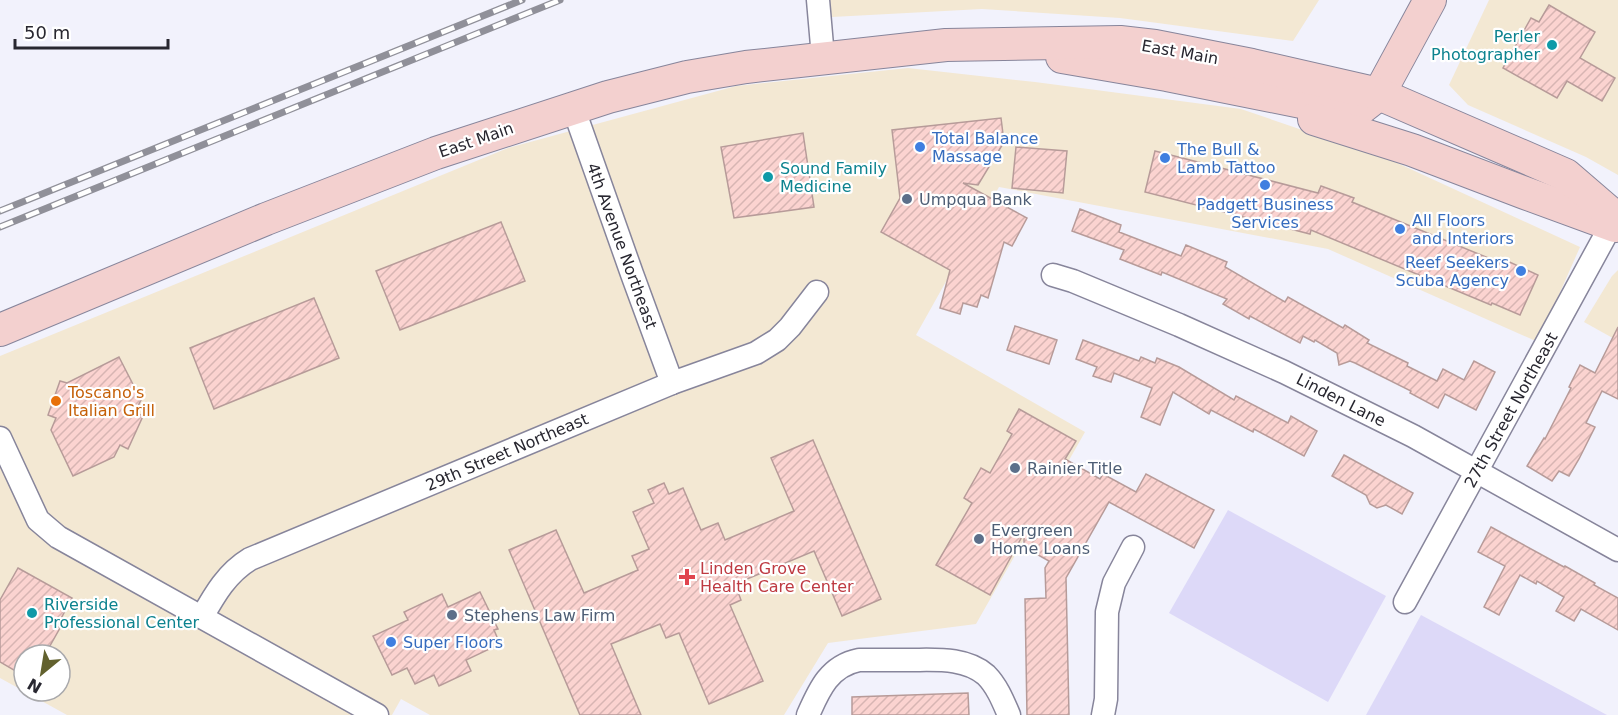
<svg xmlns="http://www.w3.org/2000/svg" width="1618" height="715" viewBox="0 0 1618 715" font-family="'DejaVu Sans',sans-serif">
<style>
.commercial{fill:#f3e8d3;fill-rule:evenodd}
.grass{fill:#ddd9f8}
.building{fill:url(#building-hatch);stroke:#b79b99;stroke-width:1.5}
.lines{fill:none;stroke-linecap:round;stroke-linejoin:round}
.street-casing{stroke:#87859b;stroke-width:25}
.secondary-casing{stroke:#87859b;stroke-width:34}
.street{stroke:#fff;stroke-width:22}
.secondary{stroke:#f3d0cf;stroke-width:32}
.rail-casing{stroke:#909099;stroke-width:7}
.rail{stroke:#fff;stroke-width:4.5;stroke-dasharray:14;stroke-linecap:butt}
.culture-dot{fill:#0f9aa8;stroke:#fff;stroke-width:2}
.shop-dot{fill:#3f7fe0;stroke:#fff;stroke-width:2}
.service-dot{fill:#5c6f8a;stroke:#fff;stroke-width:2}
.food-dot{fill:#e8710a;stroke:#fff;stroke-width:2}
.health-dot{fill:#e0444e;stroke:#fff;stroke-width:2}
.labels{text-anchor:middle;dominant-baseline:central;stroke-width:4.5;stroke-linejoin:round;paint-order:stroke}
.culture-label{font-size:16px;fill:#0d838f;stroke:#fff;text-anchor:start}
.street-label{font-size:16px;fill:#282730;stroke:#fff}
.shop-label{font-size:16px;fill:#366cbe;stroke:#fff;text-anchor:start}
.service-label{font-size:16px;fill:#4e5e75;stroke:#fff;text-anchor:start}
.food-label{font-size:16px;fill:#c56008;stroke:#fff;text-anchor:start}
.health-label{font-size:16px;fill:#be3a42;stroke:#fff;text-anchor:start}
</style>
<defs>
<pattern id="building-hatch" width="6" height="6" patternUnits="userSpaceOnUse" patternTransform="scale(1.5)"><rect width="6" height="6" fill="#fbd3d0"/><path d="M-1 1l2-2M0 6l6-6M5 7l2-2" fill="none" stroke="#d7b5b3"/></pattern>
</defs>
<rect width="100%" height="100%" fill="#f2f2fc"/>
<!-- commercial -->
<g class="commercial">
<path d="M830 0H1319L1293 41 1120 18 982 9 832 17 829 10Z"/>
<path d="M1489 0H1618V175L1586 157 1468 105 1449 85Z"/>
<path d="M908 68 1035 82 1241 109 1393 161 1580 247 1538 342 1328 249 999 187 916 335 1085 432 976 624 828 643 784 715H430L401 699 392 715H67L0 678V356L508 148 736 86ZM24 655H60V691H24Z"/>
<path d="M1618 270V341L1584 322 1612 276Z"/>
</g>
<!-- grass -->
<g class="grass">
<path d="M1228 510 1386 596 1328 702 1169 613Z"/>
<path d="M1421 615 1607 715H1366Z"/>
</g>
<!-- building -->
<g class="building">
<path d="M1549 5 1595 32 1580 58 1615 78 1602 101 1567 81 1557 98 1503 68 1531 18 1539 22Z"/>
<path d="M1001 118 1004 142 978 185 963 183 1027 218 1012 246 1004 242 988 298 981 295 977 307 963 303 960 314 940 308 950 270 881 232 900 198 892 130Z"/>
<path d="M803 133 814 207 734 218 721 147Z"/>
<path d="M1016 147 1067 151 1063 193 1012 188Z"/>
<path d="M1155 151 1318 193 1321 186 1354 198 1352 202 1503 264 1505 260 1538 275 1520 315 1492 303 1491 305 1311 230 1310 234 1145 192Z"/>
<path d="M1080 209 1121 225 1119 232 1181 256 1186 245 1227 262 1225 267 1285 302 1288 297 1343 328 1345 325 1369 340 1367 343 1408 363 1407 366 1437 381 1443 369 1464 380 1474 361 1495 372 1476 410 1445 394 1438 408 1410 393 1411 391 1355 363 1350 361 1339 365 1337 353 1315 340 1314 342 1303 336 1300 343 1250 316 1249 319 1223 304 1227 299 1162 272 1161 275 1120 259 1124 250 1072 231Z"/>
<path d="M501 222 525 281 400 330 376 271Z"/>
<path d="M314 298 339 358 214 409 190 348Z"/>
<path d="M1015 326 1057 340 1049 364 1007 350Z"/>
<path d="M1618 327V399L1602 391 1586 423 1595 427 1579 459 1569 476 1559 471 1552 481 1527 466 1544 438 1545 439 1571 388 1569 387 1580 365 1595 373Z"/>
<path d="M1083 340 1139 361 1141 357 1155 363 1157 358 1179 367 1234 400 1236 396 1288 423 1291 416 1317 431 1304 456 1254 429 1253 432 1211 410 1209 414 1173 392 1160 425 1141 417 1152 388 1114 373 1111 382 1093 376 1097 367 1076 359Z"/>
<path d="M119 357 141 400 135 412 143 416 128 449 120 445 114 457 73 476 51 430 56 418 48 415 60 381 67 383Z"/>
<path d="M1019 409 1076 441 1065 459 1100 479 1103 474 1136 492 1146 474 1214 510 1194 548 1109 502 1066 578 1069 715H1027L1025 599 1046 598 1045 568 1049 561 1024 547V533L990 595 936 565 972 503 964 498 981 468 990 473 1012 434 1007 431Z"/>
<path d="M813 440 881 599 842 616 814 551 735 584 741 600 730 605 763 681 709 704 679 633 666 638 660 624 611 644 641 715H580L509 550 556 530 584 593 638 570 632 556 649 549 633 512 654 503 648 490 664 483 669 494 683 488 701 530 718 523 725 540 794 511 771 458Z"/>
<path d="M1344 455 1413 493 1402 514 1386 505 1377 508 1370 504 1366 495 1332 476Z"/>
<path d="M1491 527 1564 567 1565 566 1595 583 1594 585 1618 598V630L1581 609 1574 621 1556 611 1564 597 1537 581 1536 584 1520 575 1499 615 1484 607 1505 566 1478 552Z"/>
<path d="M18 568 72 598 57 626 60 628 47 651 44 648 40 655H24V676L0 662V600Z"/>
<path d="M480 592 498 629 494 630 500 644 466 660 471 671 439 686 434 675 415 684 407 668 392 675 373 636 408 620 404 612 442 594 448 607Z"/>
<path d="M968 693 969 715H852V697Z"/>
</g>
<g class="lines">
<!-- street casing -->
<g class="street-casing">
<g id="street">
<path d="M818 0 823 57"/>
<path d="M573 107 632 274 672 383"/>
<path d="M1053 275 1073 281 1179 325 1284 372 1413 436 1618 550"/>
<path d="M0 438 38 520 58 537 377 715"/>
<path d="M1405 602 1615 218"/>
<path d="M202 617C215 594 227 573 250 559L672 383 756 353 777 340 790 327 817 292"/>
<path d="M808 715C819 690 829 666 859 660 876 660 893 660 910 660 935 660 965 657 986 675 997 686 1003 701 1009 715"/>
<path d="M1103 715 1106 699 1107 612 1114 583 1133 547"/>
</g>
</g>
<!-- secondary casing -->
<g class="secondary-casing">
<g id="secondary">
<path d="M1062 57 1167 75 1346 111 1361 108 1379 94 1430 0"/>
<path d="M1314 119 1412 150 1525 193 1615 226"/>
<path d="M0 330 266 219 436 153 608 97 687 77 746 67 946 45 1120 42 1155 46 1252 65 1379 94 1566 175 1618 220"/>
</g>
</g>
<!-- street -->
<use href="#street" class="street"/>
<!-- secondary -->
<use href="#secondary" class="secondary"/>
<!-- rail casing -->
<g class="rail-casing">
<g id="rail">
<path d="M0 211 522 0"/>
<path d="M0 227 560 0"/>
</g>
</g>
<!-- rail -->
<use href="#rail" class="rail"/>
</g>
<!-- markers -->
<g class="culture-dot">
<circle cx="1552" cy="45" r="6"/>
<circle cx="768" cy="177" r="6"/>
<circle cx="32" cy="613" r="6"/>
</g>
<g class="shop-dot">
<circle cx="920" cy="147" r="6"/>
<circle cx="1165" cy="158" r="6"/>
<circle cx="1265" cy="185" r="6"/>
<circle cx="1400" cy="229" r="6"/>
<circle cx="1521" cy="271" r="6"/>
<circle cx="391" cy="642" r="6"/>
</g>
<g class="service-dot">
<circle cx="907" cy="199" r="6"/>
<circle cx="1015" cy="468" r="6"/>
<circle cx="979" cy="539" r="6"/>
<circle cx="452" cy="615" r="6"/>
</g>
<circle class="food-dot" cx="56" cy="401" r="6"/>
<path class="health-dot" d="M684 568h6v6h6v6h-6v6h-6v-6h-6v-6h6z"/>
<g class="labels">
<!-- culture labels -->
<g class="culture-label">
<text x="1540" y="36" text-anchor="end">Perler<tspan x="1540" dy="18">Photographer</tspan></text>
<text x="780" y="168">Sound Family<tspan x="780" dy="18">Medicine</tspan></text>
<text x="44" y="604">Riverside<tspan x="44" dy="18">Professional Center</tspan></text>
</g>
<!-- street labels -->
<g class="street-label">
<text transform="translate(1180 52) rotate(10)">East Main</text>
<text transform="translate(476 140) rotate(-19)">East Main</text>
<text transform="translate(622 246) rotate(70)">4th Avenue Northeast</text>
<text transform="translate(1341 400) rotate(27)">Linden Lane</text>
<text transform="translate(1511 410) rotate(-61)">27th Street Northeast</text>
<text transform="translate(507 452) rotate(-23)">29th Street Northeast</text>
</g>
<!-- shop labels -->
<g class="shop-label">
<text x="932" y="138">Total Balance<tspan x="932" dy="18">Massage</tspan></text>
<text x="1177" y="149">The Bull &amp;<tspan x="1177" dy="18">Lamb Tattoo</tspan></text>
<text x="1265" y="204" text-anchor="middle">Padgett Business<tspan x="1265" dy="18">Services</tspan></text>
<text x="1412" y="220">All Floors<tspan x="1412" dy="18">and Interiors</tspan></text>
<text x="1509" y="262" text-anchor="end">Reef Seekers<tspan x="1509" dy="18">Scuba Agency</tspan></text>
<text x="403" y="642">Super Floors</text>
</g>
<!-- service labels -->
<g class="service-label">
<text x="919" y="199">Umpqua Bank</text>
<text x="1027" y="468">Rainier Title</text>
<text x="991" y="530">Evergreen<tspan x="991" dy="18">Home Loans</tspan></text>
<text x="464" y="615">Stephens Law Firm</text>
</g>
<!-- food labels -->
<g class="food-label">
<text x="68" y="392">Toscano's<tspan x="68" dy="18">Italian Grill</tspan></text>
</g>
<!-- health labels -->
<g class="health-label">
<text x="700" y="568">Linden Grove<tspan x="700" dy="18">Health Care Center</tspan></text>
</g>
</g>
<!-- north arrow -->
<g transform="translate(42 673) rotate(210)"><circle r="28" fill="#ffffff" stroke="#a9a9ac" stroke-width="1.5"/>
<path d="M0-4.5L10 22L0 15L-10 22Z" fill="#62612e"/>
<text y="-9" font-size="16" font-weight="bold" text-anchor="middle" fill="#282730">N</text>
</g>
<!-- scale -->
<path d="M15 39v9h153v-9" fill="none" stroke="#282730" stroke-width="3"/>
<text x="24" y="39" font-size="18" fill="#282730" stroke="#ffffff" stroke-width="4.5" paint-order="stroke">50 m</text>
</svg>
